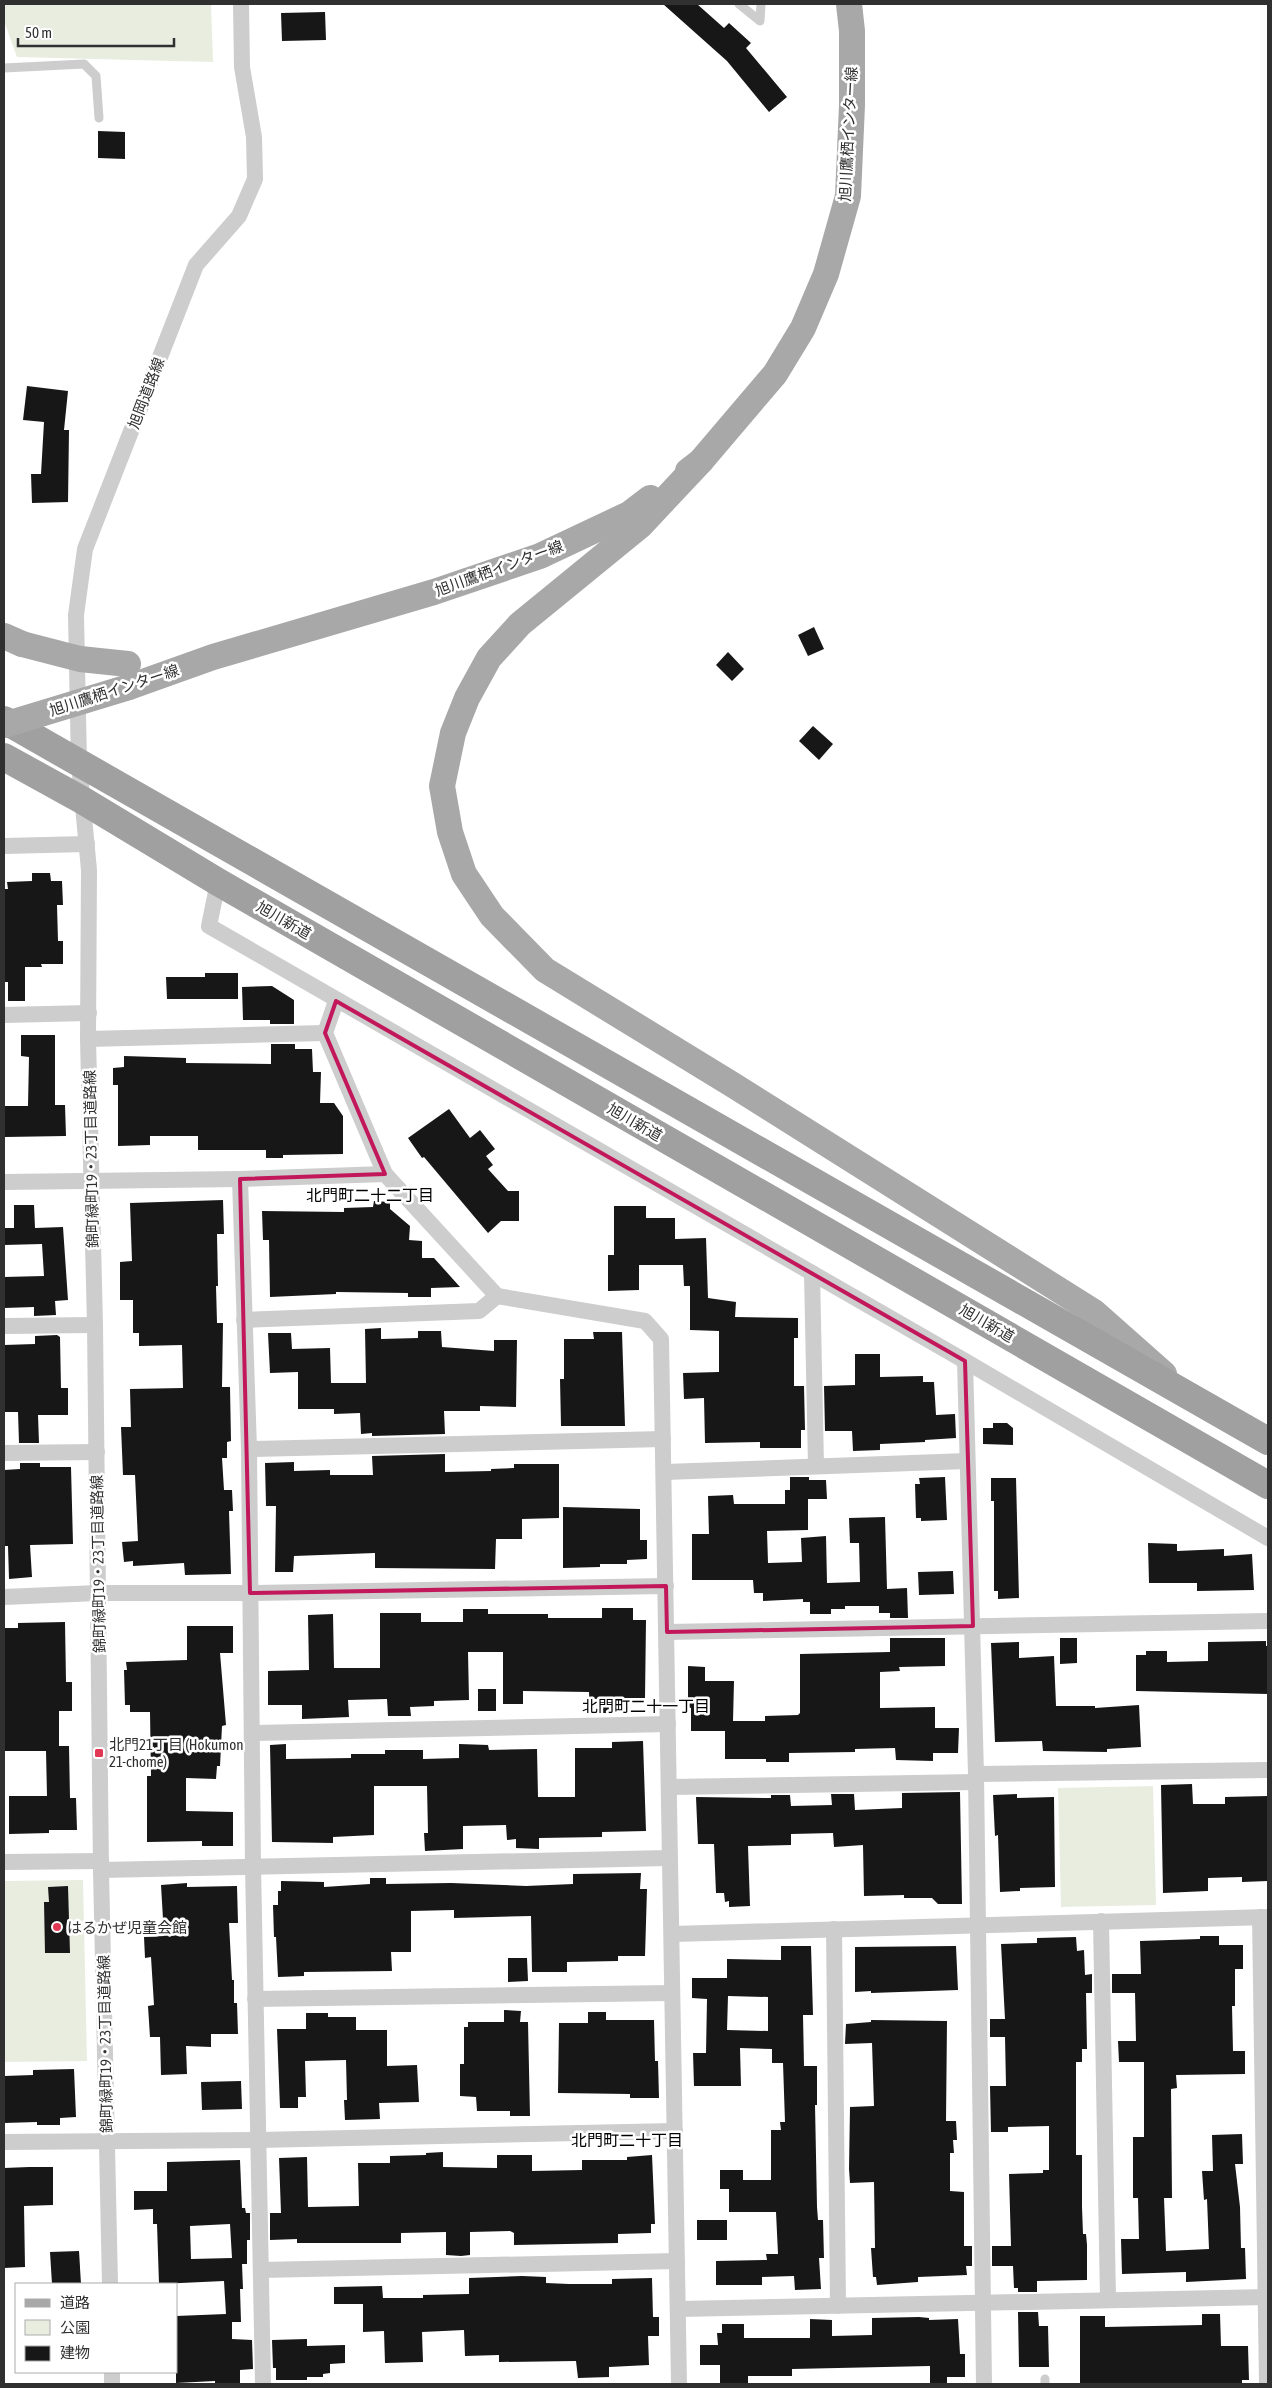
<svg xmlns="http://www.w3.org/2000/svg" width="1272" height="2388" viewBox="0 0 1272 2388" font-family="'Asap Condensed','Noto Sans JP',sans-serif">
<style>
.green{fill:#e8eddf}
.building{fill:#171717;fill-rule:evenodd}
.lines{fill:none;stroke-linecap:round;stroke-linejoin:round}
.service{stroke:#cdcdcd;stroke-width:9}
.minor{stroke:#cdcdcd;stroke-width:16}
.primary{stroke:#a8a8a8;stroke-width:26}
.trunk{stroke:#a0a0a0;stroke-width:28}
.primary-bridge{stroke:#a8a8a8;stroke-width:26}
.marked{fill:none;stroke:#c2185b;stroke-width:4;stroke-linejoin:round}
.poi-dot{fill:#e13853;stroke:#fff;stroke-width:2}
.labels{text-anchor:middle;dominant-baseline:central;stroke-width:5;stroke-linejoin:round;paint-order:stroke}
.street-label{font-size:15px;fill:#303030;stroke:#fff}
.poi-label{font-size:15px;fill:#303030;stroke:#fff;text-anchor:start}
.neighbourhood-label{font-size:16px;fill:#000;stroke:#fff}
</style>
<rect width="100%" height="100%" fill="#fff"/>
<!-- green -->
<g class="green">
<path d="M4 4H211L213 62 17 57 4 21Z"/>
<path d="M1153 1786 1156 1905 1061 1907 1058 1788Z"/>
<path d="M83 1880 87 2061 4 2062V1881Z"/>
</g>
<!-- building -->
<g class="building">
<path d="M663 4H697L724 28 729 23 751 43 746 48 787 97 769 112 727 61Z"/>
<path d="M325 12 326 40 282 41 281 13Z"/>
<path d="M98 131 125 132V159L98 158Z"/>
<path d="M27 386 68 391 64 430H69L68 502 32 503 31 474H41L44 422 23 420Z"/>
<path d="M814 627 824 649 808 656 798 635Z"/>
<path d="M728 652 744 669 732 681 716 665Z"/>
<path d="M813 726 833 744 819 760 799 741Z"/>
<path d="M32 873H50L51 881H62L63 905H57L58 941H63V964H41L42 967H25V1001H8V982H4V889H8L7 882 32 881Z"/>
<path d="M205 973H238V999H167L166 977H205Z"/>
<path d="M272 986 294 1000V1024H270V1020H243L242 987Z"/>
<path d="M21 1035H55V1105H65L66 1136 5 1137 4 1106H28L29 1057 21 1056Z"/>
<path d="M271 1044H295V1049H312L313 1072H321L320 1103H334L343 1116V1154L283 1155V1158H266V1150H198V1136H150V1145L118 1146V1085H113V1068L124 1067V1056L186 1058V1063L271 1064Z"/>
<path d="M449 1109 470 1138 480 1130 495 1149 486 1156 493 1165 488 1169 508 1191H519V1221H501L488 1233 424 1157 422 1158 408 1138Z"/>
<path d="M223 1200 224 1234H217L218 1286H216L217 1323H223L222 1387H230L231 1441 227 1442V1458H222L224 1490H232L233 1511H229L231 1574 185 1575 184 1563 133 1566V1561L124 1562 122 1542 138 1541 135 1475H123L121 1427H131L130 1389 183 1388 182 1345 139 1346V1333H133V1300H120V1262L132 1261 130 1203Z"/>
<path d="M374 1201 390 1202V1209L410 1226 409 1240 422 1241V1258H434L460 1287 431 1288V1297H408V1293L336 1292V1294L270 1297 269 1240H263L262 1211 344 1212V1208L373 1207Z"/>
<path d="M14 1205H34L35 1228 63 1227 68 1300 55 1301 56 1315 34 1316V1307L4 1308V1277L44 1276 42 1244 4 1245V1228H14Z"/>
<path d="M614 1206H646V1218H675V1239L706 1238 708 1298 736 1302 735 1317 798 1318V1338H794V1386H804L805 1430H801V1448H760V1442L705 1443 704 1398 684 1399 683 1373 719 1372V1331L690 1330V1286H684L683 1265H639V1290L608 1291V1255H614Z"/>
<path d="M381 1328V1339L418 1338V1331H441L442 1347 494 1351V1340H517L516 1407 480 1406V1411H444L445 1434 372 1436V1433L361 1434 360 1413 334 1414V1409H298V1372L270 1373 268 1333H291L292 1349 330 1348 331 1383H366L365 1329Z"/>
<path d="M593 1332H622L625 1426H561L560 1379H564V1339H594Z"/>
<path d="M57 1335 60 1337 61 1388H68V1415H38L39 1443H19L18 1412H4V1345L35 1344V1336Z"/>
<path d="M855 1354H880V1377L923 1376V1382H934L936 1415 955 1414 956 1438 925 1440V1442L880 1444V1450L853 1451 852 1431H825L824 1386 855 1385Z"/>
<path d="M993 1423H1007L1013 1428V1445L983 1444V1428H993Z"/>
<path d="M445 1454V1472L491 1471V1469L514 1468V1464H559V1518L522 1519V1539H496L495 1569 375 1568V1553L294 1556 293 1572H275L276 1506H266L265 1463 294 1462V1471L330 1470V1475H373L372 1456Z"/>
<path d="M20 1463H40V1467H71L73 1544 30 1545 32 1577 9 1579 8 1546H4V1470L20 1469Z"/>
<path d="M790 1477H809V1480H826L827 1499H808V1530L767 1531 768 1563 802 1562 801 1538 826 1536 827 1583 860 1582 859 1543H850L849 1518 885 1517 887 1589 907 1588 908 1618H890V1613H879V1606H845V1609H831V1614H810V1602H803V1599L763 1601V1593H754L753 1580H692V1534H709L708 1496 733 1495 734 1504H785V1490H790Z"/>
<path d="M945 1477 947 1520 921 1521V1518H916L915 1484H920L919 1478Z"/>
<path d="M991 1478H1016L1019 1598 998 1599V1591H994V1501H991Z"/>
<path d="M563 1507 640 1509V1540H647V1559L627 1560V1564H600V1567L563 1568Z"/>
<path d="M1148 1543 1177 1544V1551L1224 1549V1556L1252 1554 1254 1590 1197 1591V1583H1149Z"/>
<path d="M953 1571 954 1594 919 1595 918 1572Z"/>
<path d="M602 1608H633V1620H646L645 1698H610V1713H590L589 1692 523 1691V1704H503V1652H468L469 1700 434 1701V1706L410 1707 411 1716H388L387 1699 348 1700 349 1717 302 1719V1705H268V1671L309 1670 308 1615 333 1614 334 1668H380V1613H421V1622H463V1609H488V1614H548V1618H602Z"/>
<path d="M65 1622 66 1682H72V1711H59V1746H69L70 1798H76L77 1830H49V1833L9 1834V1796H47L46 1751H4V1628H18V1623Z"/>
<path d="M187 1626H233V1653H220L226 1725 222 1726 220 1766H217L216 1779 186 1778V1811L233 1812V1846H202V1841L147 1842V1776H151L150 1712H130V1705H125L124 1670H127L126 1662 187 1660Z"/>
<path d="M890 1638H945V1666L899 1667 900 1671 880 1672V1708L935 1707V1728H959L958 1753H933V1761L896 1760 895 1748 855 1749V1752L789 1753V1762H766V1759H725V1731H691V1708L688 1707V1666L705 1667V1681H734L733 1721H765V1716L798 1715 800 1713V1654L890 1652Z"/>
<path d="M1060 1638H1077V1663L1060 1664Z"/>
<path d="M1266 1641V1646H1268V1694L1136 1691V1655H1146V1651H1167V1662L1208 1661V1642Z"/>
<path d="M1019 1642V1658L1054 1656 1056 1706H1095V1708L1139 1705 1141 1747 1107 1749V1752L1043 1751 1042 1741 995 1742 991 1643Z"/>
<rect x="478" y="1689" width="18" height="22"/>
<path d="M643 1741 646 1831 602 1832V1837L539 1838V1849L516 1848V1839L507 1840 506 1825 463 1826V1849L425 1851 424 1833H428L427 1786H374V1835L333 1837V1843L272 1842 270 1745 286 1744V1759L351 1758V1754H385V1750H423V1759L459 1758V1744L488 1745 489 1750 537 1749 538 1797H575V1748H612V1742Z"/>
<path d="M1192 1784 1193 1804H1225V1797L1268 1796V1881L1242 1882V1877L1208 1878V1891L1163 1893 1161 1785Z"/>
<path d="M960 1792 962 1904H938L932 1898H904V1895L864 1896 863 1845 834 1847 833 1833 791 1834V1845L748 1846 750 1906 729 1907V1901L725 1902 724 1893H716L714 1844H698L696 1797 771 1798V1795H790L791 1806 832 1805 831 1794H854L855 1810 902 1808V1793Z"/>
<path d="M1017 1794V1798L1054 1797 1055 1887 1020 1888V1891L1000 1892 998 1835 995 1836 993 1795Z"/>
<path d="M641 1873 640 1889H647L645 1956H618V1961L567 1962V1972H532L531 1916 454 1918V1910L411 1911V1952H391L392 1971 304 1972V1976L278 1977 276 1937H274L273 1905H278V1891H281V1881L324 1882V1887L370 1884V1878H386V1884L451 1883 526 1886 573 1884V1874Z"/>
<path d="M187 1883V1887L237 1886 238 1923H229L232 1980H234V2003H237L238 2034H211V2047L186 2046 187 2074 161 2075 160 2037H150L148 2006 154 2005 151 1957 145 1958 144 1937 164 1936 161 1885Z"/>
<path d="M68 1886 70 1953H45L44 1902H49L48 1887Z"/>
<path d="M1200 1936H1219V1945H1243V1969H1235V2006H1232L1233 2051H1245V2074L1176 2075 1177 2088 1171 2089 1172 2198H1164L1166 2251 1209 2249 1207 2199 1204 2200 1202 2171H1213L1212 2135 1242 2134 1243 2164H1235L1240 2207 1241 2248H1245L1246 2279 1186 2282V2272L1122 2274 1121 2239H1139L1138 2198H1133V2137H1144V2062H1119L1118 2041H1136L1135 1993H1112V1974H1141L1140 1941 1200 1939Z"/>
<path d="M1076 1937 1077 1951 1084 1950 1085 1975 1092 1974V1993H1086L1087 2049H1082V2062H1076V2155H1082V2207L1083 2234H1086L1087 2245V2280L1037 2281V2292H1018V2288H1014L1013 2266H992V2246H1011L1009 2174 1043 2173V2170H1049V2126L1008 2127V2132H991L990 2086H1006L1005 2037H990V2019H1005L1001 1944 1037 1943V1938Z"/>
<path d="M781 1946H811L813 2015H803L804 2066H817V2105H815L817 2207 818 2220H823L824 2258H819L821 2289 795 2290 794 2276 762 2277V2285H716V2261L767 2260 766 2254H778L776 2212H729V2189H720V2170H743V2180H771V2130H781L780 2122H785L783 2063H772V2049L740 2048 741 2086H694L693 2053H706L707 1999 692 1998V1978H727V1959L781 1960ZM728 1996 768 1997V2031L727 2030Z"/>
<path d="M956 1946 958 1990 871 1993V1991L855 1992V1947Z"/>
<path d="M508 1958H527L528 1981 508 1982Z"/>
<path d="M504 2010 521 2011 520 2022H528L530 2116H510V2111H477L476 2097 460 2096V2064H464V2027H468V2022H504Z"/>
<path d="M588 2012H606V2020H654L655 2061H658L659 2098H630V2094L558 2093 559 2023H588Z"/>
<path d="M306 2013H328V2017H356V2030H387V2066L417 2065 419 2102 379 2103 380 2119 345 2120 344 2100H347L346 2060 305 2061 306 2097H298V2108H280L277 2029H306Z"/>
<path d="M871 2020 947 2021 946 2121H956L957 2140H953L954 2153H950V2191L964 2192V2246H972V2266H966L967 2275 918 2277V2282L877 2285 876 2277H873L871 2248H875L874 2182 850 2183 849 2169 850 2107 874 2106 872 2043 845 2044 846 2024 871 2022Z"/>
<path d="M74 2069 76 2117 60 2118V2125H37V2122L4 2123V2076L33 2075V2070Z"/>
<path d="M241 2081 242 2109 202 2110 201 2082Z"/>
<path d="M443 2152V2167L497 2168V2155H532V2171L582 2170V2160H627V2157L652 2155 655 2224H651V2233L618 2234V2243L514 2245V2233L510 2231 470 2232V2255L461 2256 446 2255V2232L401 2233V2243H297V2239L270 2240V2213H281L279 2158 307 2157 308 2207 359 2206 358 2163H390V2156L426 2155V2153Z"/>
<path d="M240 2160 242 2208H245L246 2213H250V2240H247V2264H242L243 2289H240L241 2322H232V2339L252 2340 253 2369 240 2370V2383L215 2384V2381L176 2383V2316L226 2314 224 2281 159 2284 157 2224H153V2209L134 2210V2191H167V2162ZM230 2224 232 2258 191 2259 190 2226Z"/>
<path d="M29 2167H53V2205L24 2206 25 2267 4 2268V2168Z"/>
<rect x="697" y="2220" width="30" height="20"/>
<path d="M79 2251 81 2284H52L50 2252Z"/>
<path d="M522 2276 546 2277V2283L569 2284H612V2279L652 2278 653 2317H659V2336H648L649 2365 609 2367V2377L578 2378 576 2361 499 2362V2355L465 2356 464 2330 422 2332 423 2362 385 2363 384 2331 363 2332V2304H334V2287L382 2286 383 2298H423V2295L469 2294V2278Z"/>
<path d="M1018 2312H1038L1039 2326H1048L1049 2367H1019Z"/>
<path d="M1202 2314H1220L1221 2346H1248L1249 2380H1242V2384H1080V2316H1105V2327L1202 2325Z"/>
<path d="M919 2317 929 2318V2320L958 2319 960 2354H965V2377H947V2384H930V2366L792 2369V2376H748V2384H720V2365H700V2345H718L717 2333H722V2324H744V2338H810V2319L832 2320V2336L872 2335V2318Z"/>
<path d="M307 2339V2346L345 2345V2363L330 2364V2373L323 2374V2377H307V2380H276V2368H273L272 2340Z"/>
</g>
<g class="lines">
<!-- service -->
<g class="service">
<path d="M739 4 760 21 761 4"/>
<path d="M4 68 84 64 96 76 99 118"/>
<path d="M1045 2379V2384"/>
</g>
<!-- minor -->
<g class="minor">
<path d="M4 846 87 844"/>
<path d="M218 882 209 926 965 1361 1268 1538"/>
<path d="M336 1001 325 1033 385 1174 497 1296 645 1321 661 1339 679 2384"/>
<path d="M4 1015 89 1013"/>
<path d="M88 1039 325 1033"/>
<path d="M240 1179 249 1449 253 1865 263 2384"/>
<path d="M4 1182 240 1179 385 1174"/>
<path d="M812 1273 816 1466"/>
<path d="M244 1320 479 1311 497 1296"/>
<path d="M4 1326 95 1325"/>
<path d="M965 1361 976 1774 984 2384"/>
<path d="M249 1449 663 1439"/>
<path d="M4 1453 97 1452"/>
<path d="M665 1472 967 1461"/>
<path d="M4 1597 98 1593H250L666 1586"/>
<path d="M667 1632 1268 1621"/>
<path d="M253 1733 668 1724"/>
<path d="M976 1774 1268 1770"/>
<path d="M670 1787 976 1782"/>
<path d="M4 1862 101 1861"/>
<path d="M101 1870 669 1858"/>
<path d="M1260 1917 1267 2384"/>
<path d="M1101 1921 1108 2299"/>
<path d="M834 1929 838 2306"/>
<path d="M672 1934 1268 1917"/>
<path d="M255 1999 672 1993"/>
<path d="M4 2142 258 2140 675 2131"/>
<path d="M261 2270 677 2261"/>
<path d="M110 2284 101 1870 95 1325 88 1039 89 870 79 764 76 615 85 549 196 265 239 216 255 179 254 137 242 67 241 4"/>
<path d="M679 2309 1268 2297"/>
<path d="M112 2372V2384"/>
</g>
<!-- primary -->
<g class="primary">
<path d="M701 461 640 526 520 624 489 658 467 698 453 733 442 786 450 832 464 874 492 916 545 970 733 1085 1094 1312 1164 1374"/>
<path d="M688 471 701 461 775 374 803 328 826 274 848 196 852 105V31L849 4"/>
<path d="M4 636 22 644"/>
<path d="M129 687 213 657 434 592 540 556 629 514 650 498"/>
</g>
<!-- trunk -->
<g class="trunk">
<path d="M4 720 1268 1441"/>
<path d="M4 757 82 800 218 882 1268 1485"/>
</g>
<!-- primary-bridge -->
<g class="primary-bridge">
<path d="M22 644 80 659 128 664"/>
<path d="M4 725 129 687"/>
</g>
</g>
<!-- marked area -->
<path class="marked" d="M336 1001 965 1361 973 1626 667 1632 666 1586 250 1593 240 1179 385 1174 325 1033Z"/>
<!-- markers -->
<g class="poi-dot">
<rect x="94" y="1748" width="10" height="10" rx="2.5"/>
<circle cx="57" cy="1927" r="5"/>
</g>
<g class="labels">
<!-- street labels -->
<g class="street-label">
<text transform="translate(848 134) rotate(-87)">旭川鷹栖インター線</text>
<text transform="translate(146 393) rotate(-69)">旭岡道路線</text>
<text transform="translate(499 568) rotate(-20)">旭川鷹栖インター線</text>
<text transform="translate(114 690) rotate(-18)">旭川鷹栖インター線</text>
<text transform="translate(284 920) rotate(30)">旭川新道</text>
<text transform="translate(635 1122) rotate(30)">旭川新道</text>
<text transform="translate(91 1159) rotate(-91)">錦町緑町19・23丁目道路線</text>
<text transform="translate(987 1323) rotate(30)">旭川新道</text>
<text transform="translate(98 1564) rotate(-91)">錦町緑町19・23丁目道路線</text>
<text transform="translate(105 2044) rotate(-91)">錦町緑町19・23丁目道路線</text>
</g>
<!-- poi labels -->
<g class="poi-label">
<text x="109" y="1744">北門21丁目 (Hokumon<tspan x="109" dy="17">21-chome)</tspan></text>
<text x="67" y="1927">はるかぜ児童会館</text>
</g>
<!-- neighbourhood labels -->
<g class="neighbourhood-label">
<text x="370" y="1195">北門町二十二丁目</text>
<text x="646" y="1706">北門町二十一丁目</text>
<text x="627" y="2140">北門町二十丁目</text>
</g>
</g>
<!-- border -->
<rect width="1272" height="2388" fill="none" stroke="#303030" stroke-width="10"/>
<!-- legend -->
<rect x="15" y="2283" width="162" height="90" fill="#ffffff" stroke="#acacac"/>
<rect x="25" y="2299" width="25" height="8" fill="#a8a8a8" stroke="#acacac"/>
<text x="60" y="2308" font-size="15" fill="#303030">道路</text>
<rect x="25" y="2320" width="25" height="15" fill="#e8eddf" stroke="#acacac"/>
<text x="60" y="2333" font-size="15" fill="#303030">公園</text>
<rect x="25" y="2346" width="25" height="15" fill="#171717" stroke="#acacac"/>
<text x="60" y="2358" font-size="15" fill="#303030">建物</text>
<!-- scale -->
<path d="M18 38v8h156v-8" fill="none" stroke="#303030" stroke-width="2.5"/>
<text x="25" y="38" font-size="15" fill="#303030" stroke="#ffffff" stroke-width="4" paint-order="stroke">50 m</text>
</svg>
